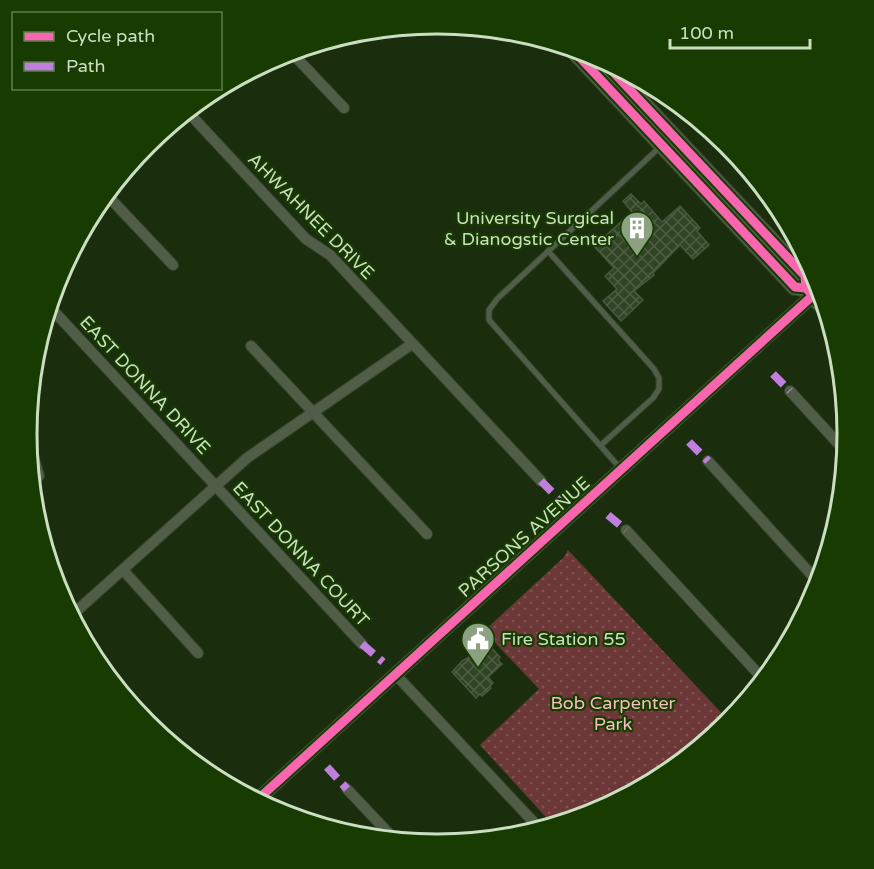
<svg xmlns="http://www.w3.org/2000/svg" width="874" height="869" viewBox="0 0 874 869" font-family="'Varela Round',sans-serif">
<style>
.park{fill:url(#park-dots)}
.building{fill:url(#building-cross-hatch);stroke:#48583e;stroke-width:1.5}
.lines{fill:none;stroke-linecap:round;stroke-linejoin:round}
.service-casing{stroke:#35422d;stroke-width:7}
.minor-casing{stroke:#35422d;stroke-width:12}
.tertiary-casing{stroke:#35422d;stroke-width:15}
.secondary-casing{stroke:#35422d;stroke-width:18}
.service{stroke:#505e48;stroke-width:5}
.minor{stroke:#505e48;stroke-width:10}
.tertiary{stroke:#505e48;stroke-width:14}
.secondary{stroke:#505e48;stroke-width:16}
.quiet{stroke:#c07fdc;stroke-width:8;stroke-dasharray:15 8;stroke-linecap:butt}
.cycleway-casing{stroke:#173b00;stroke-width:13}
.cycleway{stroke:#f766af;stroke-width:9}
.labels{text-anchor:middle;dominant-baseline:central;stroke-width:4.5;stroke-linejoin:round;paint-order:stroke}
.street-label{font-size:18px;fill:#cadfc1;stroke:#173b00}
.poi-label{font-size:18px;fill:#cadfc1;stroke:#173b00;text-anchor:end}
.park-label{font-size:18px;fill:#f5bfc0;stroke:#173b00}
.rim{fill:none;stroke:#cadfc1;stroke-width:3}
</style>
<defs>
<pattern id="park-dots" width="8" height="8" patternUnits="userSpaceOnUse" patternTransform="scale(1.5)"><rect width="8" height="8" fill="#6c3737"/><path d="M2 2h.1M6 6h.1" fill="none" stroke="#805452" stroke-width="1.8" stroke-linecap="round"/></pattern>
<pattern id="building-cross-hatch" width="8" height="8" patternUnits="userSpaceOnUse" patternTransform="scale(1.5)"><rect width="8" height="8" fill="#314426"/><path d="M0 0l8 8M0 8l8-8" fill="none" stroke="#4e5f44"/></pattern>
</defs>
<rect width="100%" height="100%" fill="#1a2e0d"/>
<!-- park -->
<path class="park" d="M568 550 730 722 665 776 594 814 554 826 480 745 539 689 484 631 564 557Z"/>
<!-- building -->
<g class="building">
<path d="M631 194 641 204 644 201 662 222 680 206 700 228 697 231 709 245 693 259 680 245 653 273 654 275 634 291 643 300 621 321 603 301 617 289 605 276 614 268 594 246 632 212 623 201Z"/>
<path d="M486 642 500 657 498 660 502 664 488 677 493 683 490 686 491 688 487 692 482 696 480 694 476 698 452 672 462 661 469 657H473L483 648 482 647Z"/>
</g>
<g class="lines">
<!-- service casing -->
<g class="service-casing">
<g id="service">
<path d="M548 251 654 369 659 378V389L653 398 601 445"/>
<path d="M621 469 489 320V310L497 299 661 146"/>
</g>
</g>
<!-- minor casing -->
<g class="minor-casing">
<g id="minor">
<path d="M291 52 344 108"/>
<path d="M187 111 306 239 330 255 541 481"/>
<path d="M106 194 173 265"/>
<path d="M49 306 362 644"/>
<path d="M251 346 427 534"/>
<path d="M790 391 846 452"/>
<path d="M28 453 34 459 39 476"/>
<path d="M708 461 819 583"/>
<path d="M626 530 764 680"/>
<path d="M123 570 198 653"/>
<path d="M71 616 247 458 412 344"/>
<path d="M396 675 541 830"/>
<path d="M347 789 396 841"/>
</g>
</g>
<!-- tertiary casing -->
<g class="tertiary-casing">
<path id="tertiary" d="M256 801 820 289"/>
</g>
<!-- secondary casing -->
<g class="secondary-casing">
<g id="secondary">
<path d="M571 48 795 287 806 288"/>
<path d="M600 58 805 276 806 288 826 310"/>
</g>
</g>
<!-- service -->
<use href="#service" class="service"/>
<!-- minor -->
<use href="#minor" class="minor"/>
<!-- tertiary -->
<use href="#tertiary" class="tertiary"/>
<!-- secondary -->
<use href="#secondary" class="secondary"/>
<!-- quiet -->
<g class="quiet">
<path d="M773 374 790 391"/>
<path d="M689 442 708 461"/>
<path d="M541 481 561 501"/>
<path d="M608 515 626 530"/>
<path d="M362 644 383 662"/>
<path d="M327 767 347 789"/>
</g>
<!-- cycleway casing -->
<g class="cycleway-casing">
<g id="cycleway">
<path d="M571 48 795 287 806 288"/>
<path d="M600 58 805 276 806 288 826 310"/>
<path d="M256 801 820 289"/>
</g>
</g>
<!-- cycleway -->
<use href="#cycleway" class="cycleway"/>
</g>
<!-- icons -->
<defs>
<g id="building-pin" transform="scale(1.725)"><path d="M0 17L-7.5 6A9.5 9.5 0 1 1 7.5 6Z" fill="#8ca182" stroke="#173b00"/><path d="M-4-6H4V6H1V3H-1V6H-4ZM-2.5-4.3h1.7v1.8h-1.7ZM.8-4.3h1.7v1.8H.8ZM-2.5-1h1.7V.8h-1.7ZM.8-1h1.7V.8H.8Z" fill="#fff"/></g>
<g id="civic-pin" transform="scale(1.725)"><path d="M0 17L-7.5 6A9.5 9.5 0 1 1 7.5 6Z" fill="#8ca182" stroke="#173b00"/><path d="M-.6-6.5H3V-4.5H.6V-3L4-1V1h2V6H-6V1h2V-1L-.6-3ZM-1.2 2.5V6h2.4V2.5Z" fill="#fff"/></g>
</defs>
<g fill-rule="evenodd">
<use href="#building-pin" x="637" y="228"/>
<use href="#civic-pin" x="478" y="639"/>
</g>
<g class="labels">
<!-- street labels -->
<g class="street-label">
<text transform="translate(311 216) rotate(45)">AHWAHNEE DRIVE</text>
<text transform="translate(145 385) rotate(47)">EAST DONNA DRIVE</text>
<text transform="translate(524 537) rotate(-42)">PARSONS AVENUE</text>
<text transform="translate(301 554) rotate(47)">EAST DONNA COURT</text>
</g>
<!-- poi labels -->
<g class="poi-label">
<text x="614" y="218">University Surgical<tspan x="614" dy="21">&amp; Dianogstic Center</tspan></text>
<text x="501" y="639" text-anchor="start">Fire Station 55</text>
</g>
<!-- park labels -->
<g class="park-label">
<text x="613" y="703">Bob Carpenter<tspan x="613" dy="21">Park</tspan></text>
</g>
</g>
<!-- crop -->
<path d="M0 0H874V869H0ZM37 434a400 400 0 1 1 800 0a400 400 0 1 1-800 0Z" fill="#173b00" fill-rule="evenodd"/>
<path class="rim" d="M37 434a400 400 0 1 1 800 0a400 400 0 1 1-800 0Z"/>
<!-- legend -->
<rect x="12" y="12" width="210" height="78" fill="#173b00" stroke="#5f7d4d" stroke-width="1.5"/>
<rect x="24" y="32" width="30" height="9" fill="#f766af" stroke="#5f7d4d" stroke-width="1.5"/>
<text x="66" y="42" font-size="18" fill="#cadfc1">Cycle path</text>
<rect x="24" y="62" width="30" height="9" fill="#c07fdc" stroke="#5f7d4d" stroke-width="1.5"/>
<text x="66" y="72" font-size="18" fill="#cadfc1">Path</text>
<!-- scale -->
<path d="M670 39v9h140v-9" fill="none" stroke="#cadfc1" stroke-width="3"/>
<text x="679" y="39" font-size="18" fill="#cadfc1" stroke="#173b00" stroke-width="4.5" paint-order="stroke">100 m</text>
</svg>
